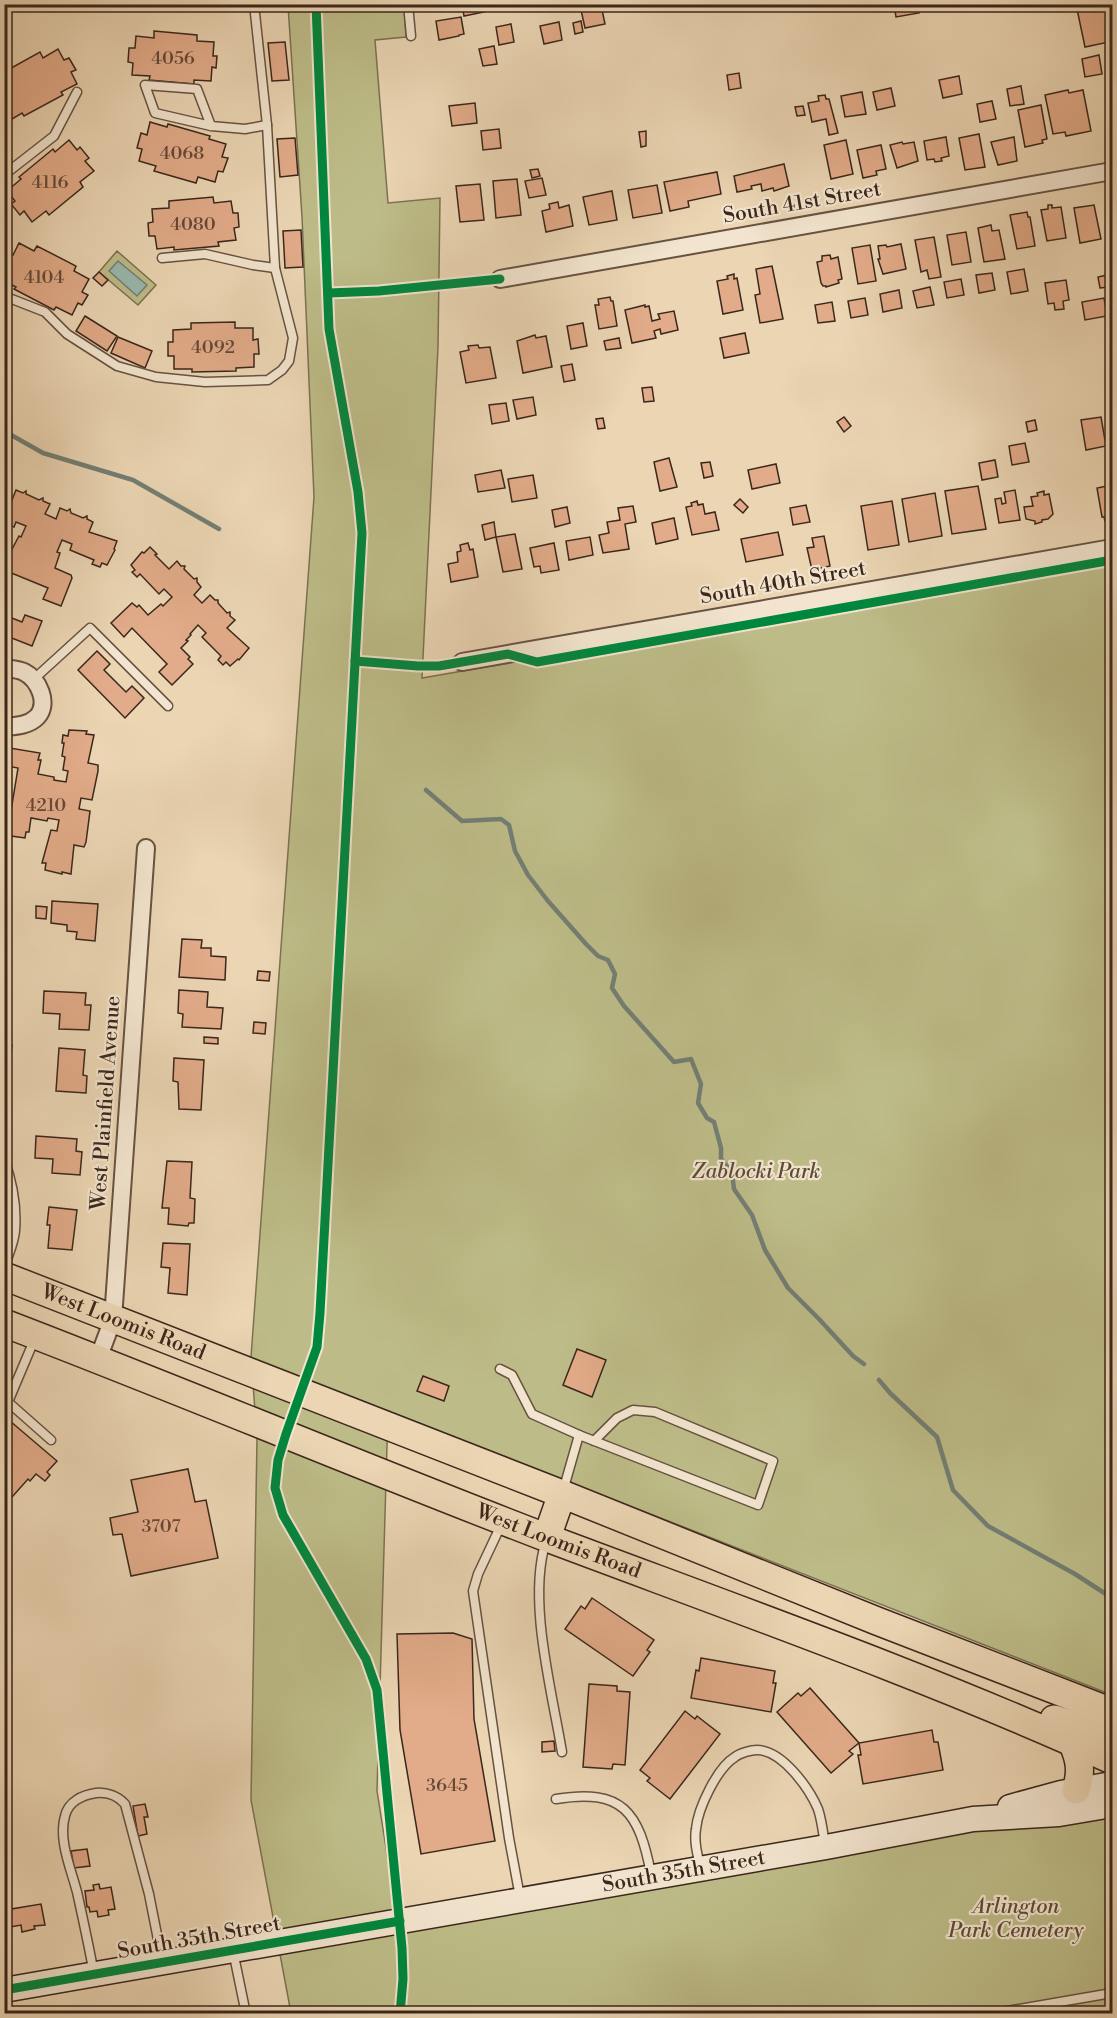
<svg xmlns="http://www.w3.org/2000/svg" width="1117" height="2018" viewBox="0 0 1117 2018" font-family="'Libre Bodoni',serif">
<style>
.green{fill:#bdbc88;stroke:#7c7252;stroke-width:1.5}
.water{fill:#98b9ae;stroke:#737f74;stroke-width:1.5}
.lines{fill:none;stroke-linecap:round;stroke-linejoin:round}
.stream{stroke:#737f74;stroke-width:4.5}
.building{fill:#e2ab89;stroke:#3b271c;stroke-width:1.5}
.lane-casing{stroke:#675242;stroke-width:11}
.street-casing{stroke:#675242;stroke-width:20}
.secondary-casing{stroke:#3b271c;stroke-width:27}
.primary-casing{stroke:#3b271c;stroke-width:30}
.lane{stroke:#f2e4ce;stroke-width:8}
.street{stroke:#f2e4ce;stroke-width:16}
.secondary{stroke:#f2e4ce;stroke-width:24}
.primary{stroke:#ebd5b3;stroke-width:27}
.cycleway-casing{stroke:#f2e4ce;stroke-width:13}
.cycleway{stroke:#00873e;stroke-width:9}
.labels{text-anchor:middle;dominant-baseline:central;stroke-width:4.5;stroke-linejoin:round;paint-order:stroke}
.number-label{font-size:18px;fill:#654837}
.street-label{font-size:21px;fill:#3b271c;stroke:#f2e4ce}
.park-label{font-size:21px;font-style:italic;fill:#5c4c37;stroke:#f2e4ce}
</style>
<rect width="100%" height="100%" fill="#ebd5b3"/>
<filter id="stains"><feTurbulence type="fractalNoise" baseFrequency=".00333" numOctaves="4"/><feColorMatrix values="0 0 0 0 .2 0 0 0 0 .09 0 0 0 0 .02 0 0 0 .5 -.17"/></filter>
<radialGradient id="worn" r=".72"><stop offset=".6" stop-color="#630" stop-opacity="0"/><stop offset="1" stop-color="#630" stop-opacity=".3"/></radialGradient>
<!-- green -->
<g class="green">
<path d="M288 5H404L406 37 375 40 388 203 440 198 438 347 422 678 1112 558V1695L388 1411 377 1791 396 1911 1112 1810V2013H291L251 1800 257 1438 251 1357 314 497 302 217Z"/>
<path d="M117 251 156 285 138 305 99 272Z"/>
</g>
<!-- water -->
<path class="water" d="M118 261 147 285 137 296 109 271Z"/>
<g class="lines">
<!-- stream -->
<g class="stream">
<path d="M4 431 43 453 133 480 219 529"/>
<path d="M426 790 462 821 501 819 509 825 515 851 528 875 548 901 586 944 598 956 608 960 615 974 612 988 624 1006 674 1062 691 1059 701 1084 698 1103 707 1118 714 1122 721 1148V1159L732 1173 734 1189 752 1215 765 1250 788 1288 819 1319 853 1356 864 1364"/>
<path d="M879 1380 890 1393 937 1437 953 1490 988 1526 1075 1574 1112 1598"/>
</g>
</g>
<!-- building -->
<g class="building">
<path d="M462 4H483L484 12 464 16Z"/>
<path d="M894 4H917L919 13 896 17Z"/>
<path d="M1099 4H1112V36L1108 37 1109 42 1085 47 1077 9Z"/>
<path d="M601 5 605 24 585 28 581 10Z"/>
<path d="M461 17 464 34 459 35V36L439 40 436 21Z"/>
<path d="M581 21 583 32 575 34 573 23Z"/>
<path d="M559 22 562 40 544 44 540 26Z"/>
<path d="M511 24 514 42 499 45 496 27Z"/>
<path d="M154 31 197 35V41L214 42 213 56H217L216 68 212 67 211 81 194 80V84L149 80 150 76 132 75 133 63 128 62 129 48H135L136 36 154 38Z"/>
<path d="M285 42 289 80 272 81 268 43Z"/>
<path d="M494 46 497 64 483 66 479 49Z"/>
<path d="M58 49 64 60 69 58 76 70 71 72 77 84 61 92 63 95 24 116 22 113 7 122 4 118V72L40 52 43 58Z"/>
<path d="M1099 55 1102 74 1085 77 1082 59Z"/>
<path d="M739 73 741 88 729 90 727 75Z"/>
<path d="M959 76 962 94 943 98 939 80Z"/>
<path d="M1021 86 1024 104 1010 106 1007 89Z"/>
<path d="M891 88 895 106 877 110 873 92Z"/>
<path d="M1068 90 1069 93 1083 90 1091 131 1066 136 1065 132 1053 134 1045 95Z"/>
<path d="M862 92 866 114 845 117 841 96Z"/>
<path d="M825 95 826 99H829L838 133 829 135 826 119 812 122 808 103 819 101 818 96Z"/>
<path d="M992 101 996 119 980 122 977 104Z"/>
<path d="M475 103 477 123 452 126 449 106Z"/>
<path d="M1041 105 1047 139 1042 140 1043 143 1025 147 1018 110Z"/>
<path d="M803 106 805 115 797 116 795 107Z"/>
<path d="M150 122 167 127 168 124 210 136 209 139 226 144 222 157 228 158 223 172 218 171 215 182 198 177 196 183 154 171 156 166 139 161 142 149 137 148 141 133 147 135Z"/>
<path d="M499 129 501 148 483 150 481 131Z"/>
<path d="M646 131V146L641 147 639 132Z"/>
<path d="M979 134 985 167 965 170 959 138Z"/>
<path d="M946 137 949 156 941 158 942 161 935 162 934 159 927 160 924 141Z"/>
<path d="M1014 137 1017 161 998 165 991 142Z"/>
<path d="M295 138 298 175 280 177 277 139Z"/>
<path d="M69 140 77 150 80 147 89 158 85 161 94 171 80 182 83 187 49 215 46 211 32 222 24 211 20 215 11 204 15 201 7 191 21 179 19 177 53 149 55 152Z"/>
<path d="M846 140 853 174 831 179 824 145Z"/>
<path d="M902 142 903 144 914 142 918 161 897 168 890 145Z"/>
<path d="M881 145 886 169 876 171 877 175 863 178 857 150Z"/>
<path d="M784 164 789 186 774 191 773 188 762 191 761 184 751 186 752 189 737 192 734 176Z"/>
<path d="M538 169 540 176 532 178 530 170Z"/>
<path d="M717 172 721 194 688 201 689 207 670 211 664 182Z"/>
<path d="M542 178 546 195 529 198 525 181Z"/>
<path d="M517 179 521 215 496 218 493 181Z"/>
<path d="M480 184 484 220 460 222 456 186Z"/>
<path d="M657 185 662 213 633 218 628 190Z"/>
<path d="M612 191 617 220 589 225 583 197Z"/>
<path d="M213 197 214 203 231 201 233 213H238L239 227 234 228 236 240 218 242 219 246 174 250V247L157 249 155 236H149L148 223 153 222 152 209 169 208V201Z"/>
<path d="M1112 200V235L1106 202Z"/>
<path d="M558 202 559 208 569 205 573 226 546 232 542 211 550 209 549 204Z"/>
<path d="M1048 205H1052V208L1061 207 1066 238 1047 241 1041 210 1048 209Z"/>
<path d="M1094 205 1101 239 1080 243 1074 208Z"/>
<path d="M1027 212 1028 217H1030L1035 246 1017 249 1010 215Z"/>
<path d="M991 225 992 231 999 230 1005 259 984 262 978 228Z"/>
<path d="M301 230 303 267 285 268 283 231Z"/>
<path d="M966 232 971 262 952 265 947 235Z"/>
<path d="M934 237 941 277 929 279 927 270 921 272 915 240Z"/>
<path d="M19 243 34 251 37 246 76 266 74 271 89 279 82 292 88 295 82 305 78 303 72 315 56 307 54 310 14 289 16 287 4 281 6 268 4 267V259L8 252 13 255Z"/>
<path d="M901 244 906 269 883 274 878 259H880L878 246 886 245 887 247Z"/>
<path d="M870 245 876 281 858 284 852 248Z"/>
<path d="M1112 254V273H1111L1107 255Z"/>
<path d="M830 255 831 259 838 257 842 279 838 280 839 283 826 287V286H823L821 283 817 262 822 261V256Z"/>
<path d="M772 266 783 319 760 323 755 295 760 294 756 269Z"/>
<path d="M1024 269 1028 291 1011 294 1007 272Z"/>
<path d="M99 272 108 280 102 286 93 278Z"/>
<path d="M992 273 995 290 979 293 976 275Z"/>
<path d="M734 274V279L737 278 743 310 723 314 717 281 728 279 727 276Z"/>
<path d="M1107 275 1109 287 1100 288 1098 277Z"/>
<path d="M961 279 964 295 947 298 944 282Z"/>
<path d="M1066 280 1069 300 1063 301 1064 309 1055 310 1054 303 1048 304 1045 283Z"/>
<path d="M930 287 934 305 917 308 913 291Z"/>
<path d="M899 290 902 308 883 312 880 294Z"/>
<path d="M610 297 611 301H613L617 326 599 329 595 305H599L598 299Z"/>
<path d="M865 298 868 315 851 318 848 301Z"/>
<path d="M1104 298 1107 316 1085 320 1082 302Z"/>
<path d="M832 302 835 321 818 323 815 305Z"/>
<path d="M645 305V307L649 306 652 321 660 319 658 314 674 311 678 330 661 334 660 329 654 331 656 338 632 343 625 310Z"/>
<path d="M85 316 117 336 107 351 76 331Z"/>
<path d="M235 322V328H253V340L258 339 259 354H254V367L236 368V371L192 372V369H174V356H168V342H173V330L191 329V323Z"/>
<path d="M583 323 587 346 571 349 567 326Z"/>
<path d="M745 333 749 353 724 358 720 338Z"/>
<path d="M535 335 536 338 546 336 552 367 523 373 517 341Z"/>
<path d="M118 337 152 351 145 368 111 353Z"/>
<path d="M619 338 621 348 606 350 604 341Z"/>
<path d="M478 345 479 348 490 347 496 378 466 383 460 352 469 350 468 346Z"/>
<path d="M572 364 575 380 564 382 561 366Z"/>
<path d="M652 387 654 401 644 402 642 388Z"/>
<path d="M533 397 536 415 517 419 513 400Z"/>
<path d="M506 403 509 421 492 424 489 405Z"/>
<path d="M844 417 851 426 844 432 837 422Z"/>
<path d="M1101 417 1106 446 1086 450 1081 420Z"/>
<path d="M603 418 605 428 598 429 596 419Z"/>
<path d="M1035 420 1037 430 1028 432 1026 422Z"/>
<path d="M1112 423V452H1111L1106 424Z"/>
<path d="M1025 443 1029 462 1012 465 1009 446Z"/>
<path d="M669 458 677 487 660 491 654 462Z"/>
<path d="M995 460 998 477 982 480 979 463Z"/>
<path d="M710 462 713 476 704 478 701 463Z"/>
<path d="M776 464 780 483 752 489 748 470Z"/>
<path d="M501 470 505 488 478 492 475 475Z"/>
<path d="M533 475 537 498 512 502 508 479Z"/>
<path d="M1112 485V520L1105 521 1104 517H1102L1097 488Z"/>
<path d="M978 486 986 529 952 534 945 491Z"/>
<path d="M16 490 23 493 26 491V494L39 500 43 498V501L50 504 45 514 56 519 60 508 67 511 70 509 71 513 83 518 87 516V519L93 522 89 532 117 541 114 549 115 550 107 565 102 563 100 567 92 564 94 560 70 550 72 544 62 540 57 552 60 553 55 568 71 575 72 578 61 606 43 599 48 588 4 570V548L11 551 19 536 21 537 26 526 16 522 14 527 4 523V497L12 500Z"/>
<path d="M1015 490 1020 520 999 523 995 499 1001 498 1002 504 1006 503 1004 492Z"/>
<path d="M1044 491V495L1049 494 1053 514 1048 519 1042 520V522L1035 524V521L1026 519 1024 507 1033 506 1031 497 1038 496 1037 493Z"/>
<path d="M935 493 942 536 909 542 902 499Z"/>
<path d="M740 499 748 507 743 513 734 505Z"/>
<path d="M697 501 698 505 703 504 705 514 715 512 719 530 692 535 686 507 692 506 691 503Z"/>
<path d="M892 501 899 545 868 550 861 506Z"/>
<path d="M806 505 810 522 793 525 790 508Z"/>
<path d="M633 506 636 522 625 524 629 549 603 553 599 535 609 533 607 522 620 520 618 508Z"/>
<path d="M567 507 570 523 555 527 552 510Z"/>
<path d="M674 518 678 539 656 544 652 523Z"/>
<path d="M494 522 496 537 485 540 482 525Z"/>
<path d="M778 532 783 555 746 562 741 539Z"/>
<path d="M515 534 522 569 503 572 496 537Z"/>
<path d="M824 536 830 566 812 570 807 548 814 547 812 538Z"/>
<path d="M590 537 593 555 569 560 566 541Z"/>
<path d="M468 543 470 550 473 549 478 577 451 582 448 564 458 562 457 552 461 551 460 545Z"/>
<path d="M554 543 559 570 541 573 540 566 534 567 530 548Z"/>
<path d="M150 547 157 554 155 555 169 569 177 561 181 566H185L184 569 194 579 197 578V582L201 587 194 595 202 603 210 595 215 600H218V603L227 613 230 612V616L235 620 227 628 249 648 239 660 238 659 230 666 226 662 223 665 218 660 221 656 202 637 206 633 198 625 190 634 191 635 186 640 188 641 181 648 190 657 188 659 193 664 172 685 159 672 167 664 132 628 124 637 111 623 132 603 137 607 139 605 148 615 161 604 163 606 172 597 164 589 159 594 140 574 137 577 132 572 135 570 131 565 142 552 144 553Z"/>
<path d="M4 615 22 622 25 615 42 621 32 646 4 635Z"/>
<path d="M97 651 110 664 104 670 126 692 132 686 144 698 125 718 78 670Z"/>
<path d="M69 730 87 731 86 734 94 735 88 763 98 765V771L92 800 81 798 79 809 90 811 86 842 84 847 74 845 71 874 62 872V874L45 870 46 863H42L51 830 57 831 59 820 48 818 47 821 31 818 29 832H26L25 838 4 835V816L10 817 18 768 7 766 10 748 40 753 38 760H41L38 774 54 777V780L66 782 68 771 63 770 65 757 62 756 64 743H62L63 735 68 736Z"/>
<path d="M52 901 98 904 95 941 76 939 77 932 67 931V925L51 923Z"/>
<path d="M36 906 47 907 46 919 36 918Z"/>
<path d="M182 939 202 940 201 948H211V956L226 957 225 980 179 977Z"/>
<path d="M258 971 270 972 269 981 257 980Z"/>
<path d="M179 990 208 992 207 1007 223 1008 221 1029 182 1027 183 1014 178 1013Z"/>
<path d="M44 991 86 993 85 1005H91L89 1030 59 1029 60 1014 43 1013Z"/>
<path d="M254 1022 266 1023 265 1034 253 1033Z"/>
<rect x="4" y="1027" width="7" height="9"/>
<path d="M204 1037 218 1038V1044L204 1043Z"/>
<path d="M4 1044 12 1045 11 1054 4 1053Z"/>
<path d="M59 1048 85 1050 83 1075 87 1076 86 1093 56 1091Z"/>
<path d="M174 1058 204 1060 201 1110 179 1109 178 1082 173 1081Z"/>
<path d="M36 1136 77 1139 76 1151 82 1152 80 1175 52 1173 53 1159 35 1158Z"/>
<path d="M167 1161 192 1162 190 1198 195 1199 194 1223H189L188 1226 168 1224 169 1208H162Z"/>
<path d="M49 1207 77 1210 72 1250 48 1248 50 1225H47Z"/>
<path d="M163 1243 190 1244 187 1295 168 1293 170 1268 161 1267Z"/>
<path d="M577 1349 606 1360 592 1397 563 1385Z"/>
<path d="M423 1376 449 1386 444 1401 417 1391Z"/>
<path d="M10 1421 57 1461 47 1472 50 1475 45 1481 36 1474 30 1481 28 1479 4 1506V1427Z"/>
<path d="M188 1469 195 1502 206 1500 218 1558 131 1576 122 1534 113 1535 110 1518 138 1512 131 1480Z"/>
<path d="M592 1598 654 1640 647 1650 650 1652 633 1676 565 1629 581 1606 585 1609Z"/>
<path d="M453 1633 472 1639 474 1719 495 1841 421 1854 400 1730 397 1634Z"/>
<path d="M701 1658 775 1671 773 1683H776L771 1712 691 1698 696 1670 699 1671Z"/>
<path d="M589 1684 617 1686V1691L630 1692 625 1765 613 1764 612 1769 583 1767Z"/>
<path d="M810 1688 859 1743 849 1751 853 1754 831 1773 777 1712 798 1693 801 1696Z"/>
<path d="M685 1711 695 1719 697 1716 720 1734 670 1799 647 1781 650 1778 640 1770Z"/>
<path d="M932 1730 934 1742H938L943 1770 863 1784 858 1755H861L859 1743Z"/>
<path d="M554 1741 555 1751 542 1752V1742Z"/>
<path d="M145 1804 148 1817H144L147 1834 138 1836 133 1806Z"/>
<path d="M87 1849 90 1866 74 1868 71 1851Z"/>
<path d="M99 1884 100 1889 111 1887 115 1909 108 1910 109 1915 98 1917 97 1911 90 1912 89 1907H87L85 1891 94 1890 93 1885Z"/>
<path d="M41 1904 45 1925 34 1926 35 1929 22 1932 21 1925 4 1928V1908L11 1907V1909Z"/>
</g>
<g class="lines">
<!-- lane casing -->
<g class="lane-casing">
<g id="lane">
<path d="M408 4 411 36"/>
<path d="M211 126 197 89 145 85 155 113 211 126 245 129 267 125"/>
<path d="M4 175 54 136 77 92"/>
<path d="M162 258 205 254 253 265 275 268"/>
<path d="M4 296 45 312 67 334 117 366 156 377 205 382 268 380 282 370 289 361 293 338 275 268 267 125 254 4"/>
<path d="M34 679 90 628 168 706"/>
<path d="M4 1159C12 1181 17 1207 15 1231 14 1243 8 1256 4 1268"/>
<path d="M35 1338 8 1402 51 1440"/>
<path d="M500 1369 512 1375 532 1414 579 1435"/>
<path d="M563 1491 579 1435 758 1505 773 1461 655 1412 633 1410 617 1418 594 1441"/>
<path d="M502 1523 478 1574 473 1591 509 1838 520 1897"/>
<path d="M546 1541C527 1600 552 1691 562 1752"/>
<path d="M556 1799C623 1788 639 1812 651 1874"/>
<path d="M700 1866C697 1853 694 1841 696 1829 698 1808 717 1768 735 1757 740 1753 751 1750 757 1750 782 1750 809 1788 818 1809 822 1821 823 1833 825 1845"/>
<path d="M233 1951 246 2014"/>
<path d="M94 1974C89 1947 83 1919 77 1892 71 1869 58 1840 65 1816 68 1802 82 1795 96 1793 107 1792 118 1796 125 1804L149 1894 162 1960"/>
<path d="M990 2014 1112 1993"/>
</g>
</g>
<!-- street casing -->
<g class="street-casing">
<g id="street">
<path d="M500 279 1112 171"/>
<path d="M462 662 1112 548"/>
<path d="M4 668C11 669 18 669 24 672 38 679 50 703 37 717 28 726 15 726 4 727"/>
<path d="M98 1359 113 1319 146 848"/>
</g>
</g>
<!-- secondary casing -->
<g class="secondary-casing">
<g id="secondary">
<path d="M1010 1807 1061 1793 1112 1784"/>
<path id="s1" d="M4 1990 826 1847 973 1819 1059 1814 1112 1805"/>
</g>
</g>
<!-- primary casing -->
<g class="primary-casing">
<g id="primary">
<path id="s2" d="M4 1276 562 1494 877 1621 1112 1712"/>
<path id="s3" d="M4 1323C187 1393 367 1469 550 1539 739 1610 929 1677 1112 1760"/>
<path d="M547 1537 562 1494"/>
<path d="M1054 1719 1112 1737"/>
<path d="M1072 1742C1080 1759 1082 1772 1076 1790"/>
</g>
</g>
<!-- lane -->
<use href="#lane" class="lane"/>
<!-- street -->
<use href="#street" class="street"/>
<!-- secondary -->
<use href="#secondary" class="secondary"/>
<!-- primary -->
<use href="#primary" class="primary"/>
<!-- cycleway casing -->
<g class="cycleway-casing">
<g id="cycleway">
<path d="M316 4 329 329 358 492 362 533 320 1313 317 1347 286 1434 278 1460 275 1488 283 1515 366 1659 377 1690 402 1948 403 1979 400 2014"/>
<path d="M329 293 379 291 500 279"/>
<path d="M355 661 418 666H439L508 654 537 662 1112 560"/>
<path d="M4 1990 400 1921"/>
</g>
</g>
<!-- cycleway -->
<use href="#cycleway" class="cycleway"/>
</g>
<g class="labels">
<!-- number labels -->
<g class="number-label">
<text x="173" y="58">4056</text>
<text x="182" y="153">4068</text>
<text x="50" y="182">4116</text>
<text x="193" y="224">4080</text>
<text x="44" y="277">4104</text>
<text x="213" y="347">4092</text>
<text x="46" y="805">4210</text>
<text x="161" y="1526">3707</text>
<text x="447" y="1785">3645</text>
</g>
<!-- street labels -->
<g class="street-label">
<text transform="translate(802 203) rotate(-10)">South 41st Street</text>
<text transform="translate(783 583) rotate(-10)">South 40th Street</text>
<text transform="translate(106 1103) rotate(-86)">West Plainfield Avenue</text>
<text stroke="none"><textPath href="#s2" startOffset="128">West Loomis Road</textPath></text>
<text stroke="none"><textPath href="#s3" startOffset="596">West Loomis Road</textPath></text>
<text stroke="none"><textPath href="#s1" startOffset="690">South 35th Street</textPath></text>
<text transform="translate(199 1938) rotate(-10)">South 35th Street</text>
</g>
<!-- park labels -->
<g class="park-label">
<text x="756" y="1172">Zablocki Park</text>
<text x="1016" y="1907">Arlington<tspan x="1016" dy="24">Park Cemetery</tspan></text>
</g>
</g>
<!-- margin -->
<rect width="1117" height="2018" fill="none" stroke="#ebd5b3" stroke-width="24"/>
<rect x="6" y="6" width="1105" height="2006" fill="none" stroke="#3b271c" stroke-width="3"/>
<rect x="12" y="12" width="1093" height="1994" fill="none" stroke="#3b271c" stroke-width="1.5"/>
<rect width="100%" height="100%" filter="url(#stains)"/>
<rect width="100%" height="100%" fill="url(#worn)"/>
</svg>
